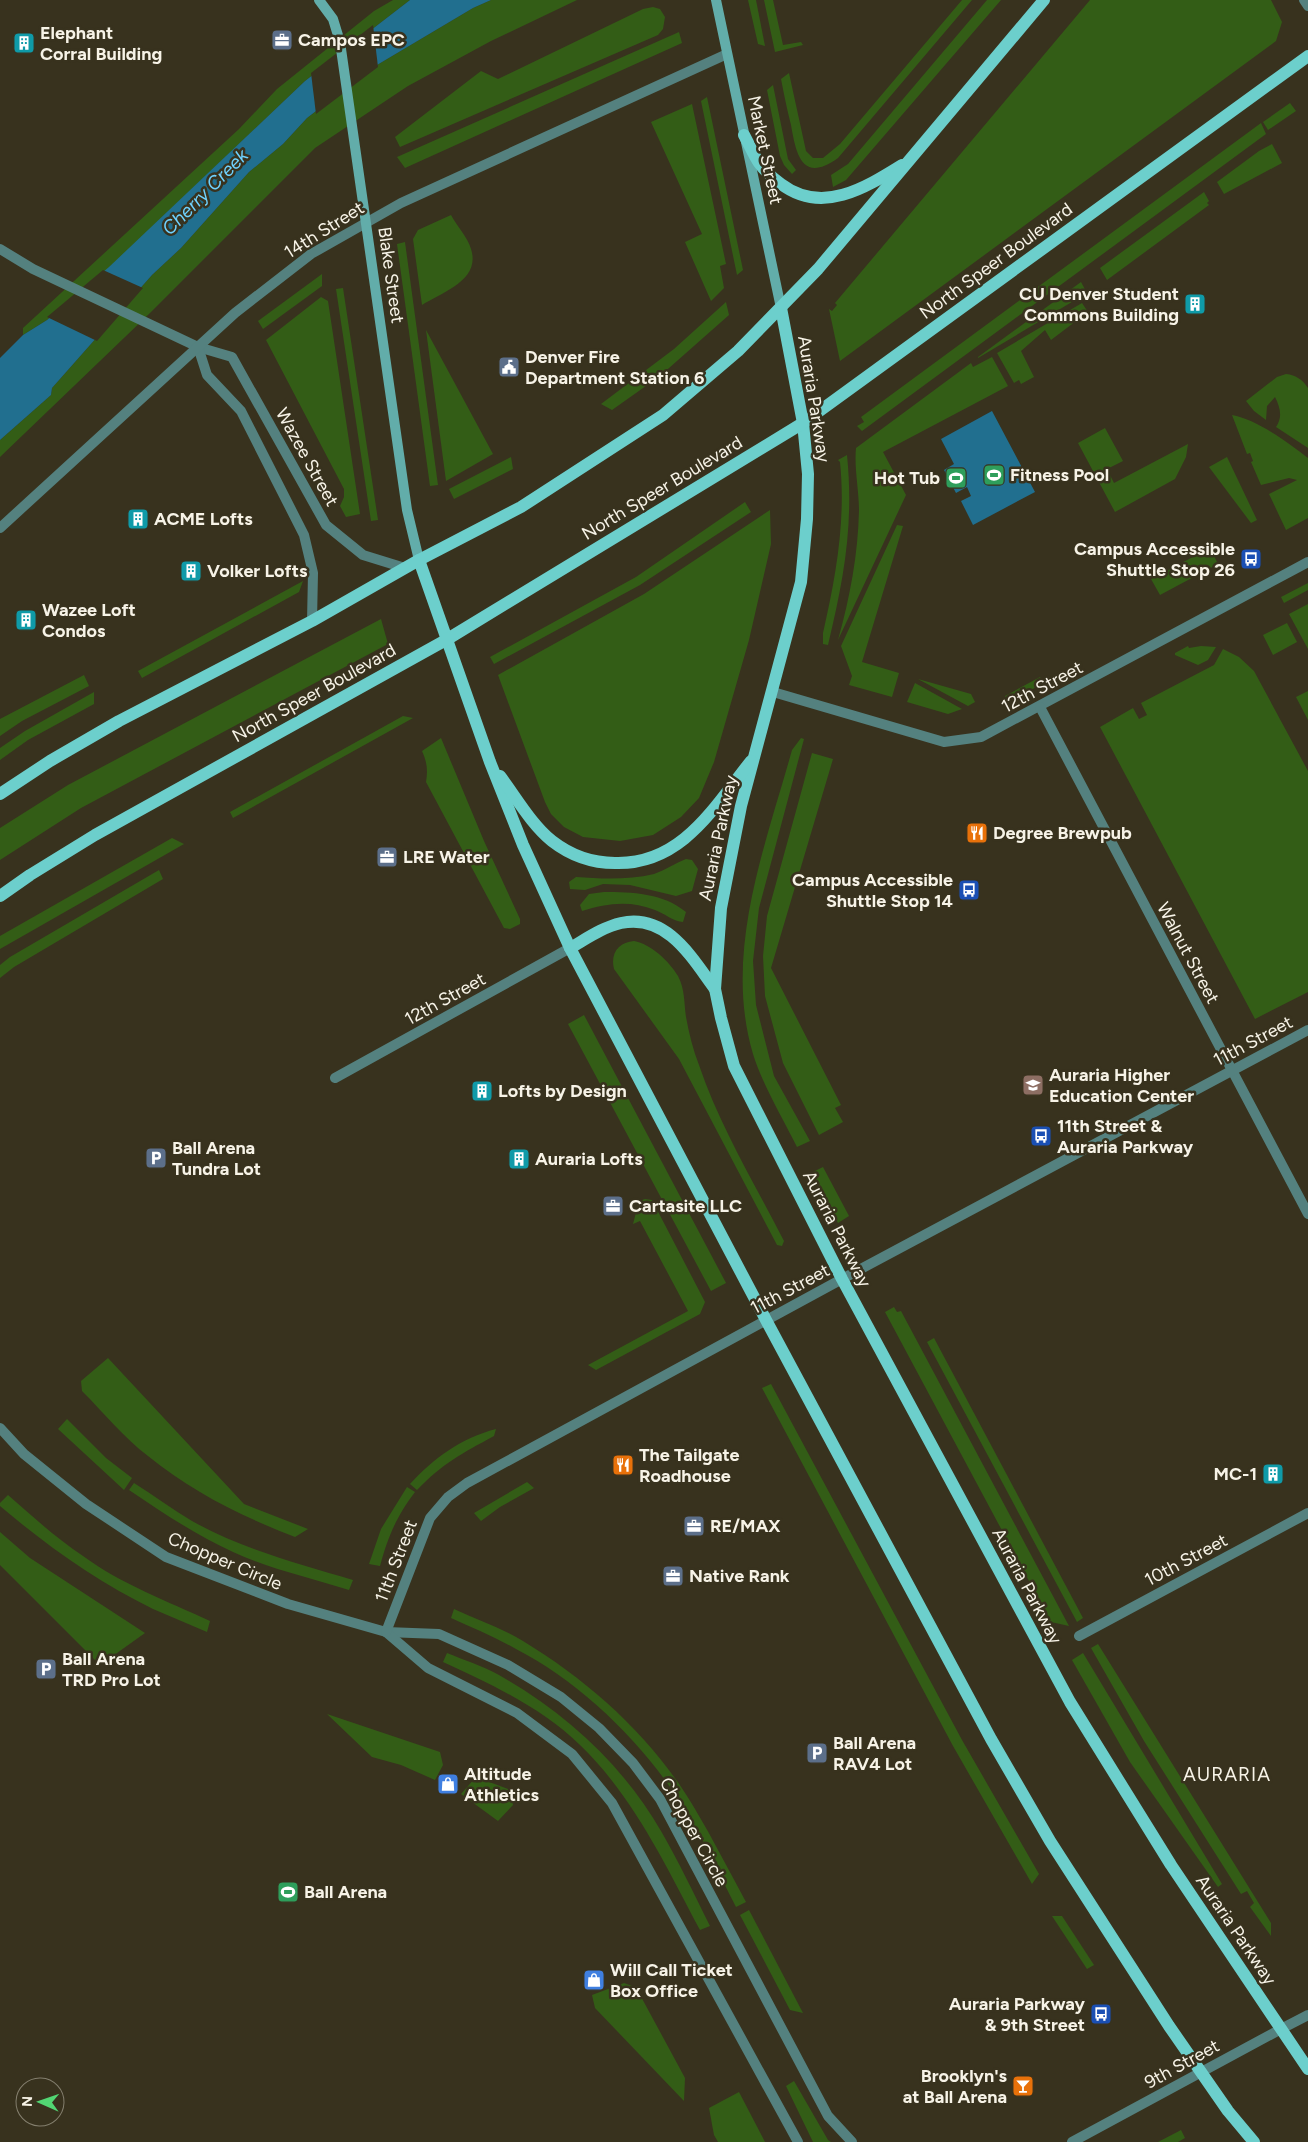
<svg xmlns="http://www.w3.org/2000/svg" width="1308" height="2142" viewBox="0 0 1308 2142" font-family="Figtree,sans-serif">
<style>
.green{fill:#335d16}
.water{fill:#216f8f}
.pier{fill:#38321e}
.lines{fill:none;stroke-linecap:round;stroke-linejoin:round}
.pedestrian{stroke:#54817f;stroke-width:10}
.minor{stroke:#54817f;stroke-width:10}
.tertiary{stroke:#54817f;stroke-width:10}
.secondary{stroke:#62adaa;stroke-width:10}
.primary{stroke:#6ccfcc;stroke-width:12}
.labels{text-anchor:middle;dominant-baseline:central;stroke-width:5;stroke-linejoin:round;paint-order:stroke}
.poi-label{font-size:18px;font-weight:bold;fill:#f7f3e7;stroke:#38321e;text-anchor:start}
.street-label{font-size:18px;fill:#f7f3e7;stroke:#38321e}
.water-label{font-size:19px;font-style:italic;fill:#6fd2ff;stroke:#38321e}
.neighbourhood-label{font-size:19px;letter-spacing:1px;fill:#f7f3e7;stroke:#38321e}
</style>
<rect width="100%" height="100%" fill="#38321e"/>
<!-- green -->
<g class="green">
<path d="M393 0H410L305 81 107 270 47 320 23 335V328L239 129 277 89 374 11Z"/>
<path d="M491 0H577L491 41 408 86 315 148 150 313 0 457V440L51 395 52 388 152 275 181 248 249 172 283 144 307 118 372 68 473 8Z"/>
<path d="M748 0H756L765 46 758 44Z"/>
<path d="M764 0H773L783 45 801 42 803 45 775 52Z"/>
<path d="M962 0H972L838 158C802 184 796 154 791 125 787 110 784 94 781 79L789 73 806 151 813 158H823L840 144Z"/>
<path d="M987 0H1001L846 180 833 187 831 175 848 164Z"/>
<path d="M1090 0H1271L1282 22 1276 41 840 361 829 309 832 311 837 305 835 303Z"/>
<path d="M653 7 660 9 665 17 663 29 658 35 400 147 395 137 481 71 498 79 643 9Z"/>
<path d="M679 32 682 43 405 168 397 157Z"/>
<path d="M773 85 788 159 796 170 792 174 784 165 780 156 767 90Z"/>
<path d="M707 97 743 270 737 275 701 101Z"/>
<path d="M1290 103 1296 111 1268 130 1263 122Z"/>
<path d="M692 104 726 264 720 266 724 288 711 301 685 242 702 234 651 122Z"/>
<path d="M1261 123 1266 134 862 431 857 426 864 422 861 417Z"/>
<path d="M1272 144 1282 163 1224 194 1217 182 1259 151Z"/>
<path d="M1204 192 1209 201 1207 203 1209 205 1107 280 1100 268Z"/>
<path d="M451 215C457 226 468 238 471 249 481 280 443 292 422 305L413 239 418 230Z"/>
<path d="M405 242 438 485 430 486 397 244Z"/>
<path d="M322 274V286L263 329 258 321Z"/>
<path d="M1081 282 1087 293 978 358V357Z"/>
<path d="M343 288 378 520 371 521 336 289Z"/>
<path d="M321 297 328 301 360 514 346 517 340 506 344 497V489L266 340Z"/>
<path d="M726 302 729 315 660 376 612 410 601 404 674 349Z"/>
<path d="M1082 303 1088 312 1051 340 1045 330 1021 351 1034 377 1021 384 1019 380 1014 383 997 353Z"/>
<path d="M426 330 493 454 446 481Z"/>
<path d="M992 357 1008 386 883 452 906 495 838 640C850 597 858 555 859 510 859 490 854 468 856 448L971 363 973 367Z"/>
<path d="M1286 374C1296 375 1303 380 1308 388V448L1276 427C1283 417 1280 407 1275 397L1267 406 1266 420 1254 411 1246 401 1277 377Z"/>
<path d="M1232 415C1256 419 1289 443 1308 458V518L1286 530 1269 494 1297 480 1289 478 1261 485 1251 462 1253 461 1250 453 1247 454Z"/>
<path d="M1105 428 1123 461 1107 469 1114 483 1188 444 1186 457 1175 479 1115 512 1078 443Z"/>
<path d="M847 455C854 524 844 578 828 645L823 644V633C836 576 846 520 840 462L838 460Z"/>
<path d="M511 457 513 469 454 499 449 489Z"/>
<path d="M1227 457 1257 520 1251 523 1209 467Z"/>
<path d="M745 502 751 512 640 585 494 664 490 657 636 577Z"/>
<path d="M770 510 771 544 749 640 714 762 699 798 681 817 653 835 620 841 583 837 564 827 551 814 545 802 498 675 644 594Z"/>
<path d="M897 525 903 526 862 662 899 673 892 697 849 685 852 676 841 646Z"/>
<path d="M1210 548 1218 564 1160 595 1151 579Z"/>
<path d="M303 581 299 592 142 678 138 671Z"/>
<path d="M1308 583V590L1284 603 1281 597Z"/>
<path d="M1308 604V649L1289 614Z"/>
<path d="M381 619 388 644 81 808 0 860V828L68 785Z"/>
<path d="M1287 623 1297 642 1273 655 1263 635Z"/>
<path d="M1188 646 1189 648 1201 646 1216 647 1208 660 1198 665 1175 655V653Z"/>
<path d="M1223 649 1239 657 1254 671 1308 771V992L1255 1019 1100 727 1133 708 1139 719 1147 715 1141 703 1214 665Z"/>
<path d="M84 675 89 686 22 721 0 736V719Z"/>
<path d="M1040 677 1044 683 1008 702 1005 696Z"/>
<path d="M918 679 971 694 975 702 968 706Z"/>
<path d="M915 683 962 709 948 714 907 702Z"/>
<path d="M1308 691V720L1296 697Z"/>
<path d="M94 692V704L28 740 0 760V748L25 731Z"/>
<path d="M403 716 413 718 233 818 230 812Z"/>
<path d="M441 738 484 841 520 919V924L510 929 504 928 426 782C428 770 427 762 422 751Z"/>
<path d="M801 738 804 739 759 908 753 961 756 1005 774 1076 810 1141 797 1147C782 1117 763 1086 753 1054 723 953 765 847 792 750Z"/>
<path d="M812 753 833 759 771 968 841 1105 835 1108 843 1122 819 1135 783 1063 765 996 763 956 767 916Z"/>
<path d="M172 838 184 844 0 949V936Z"/>
<path d="M686 859 692 860 698 869 692 891 676 896 630 885 603 884 585 890 570 889 569 882 576 877C602 879 629 880 654 874 666 870 675 863 686 859Z"/>
<path d="M159 870 163 879 14 967 0 978V965L10 957Z"/>
<path d="M604 892C632 892 663 893 686 912L683 922C674 922 664 913 655 910 630 900 607 903 582 911L580 905 589 894Z"/>
<path d="M634 941C651 944 669 961 678 976 685 989 684 1003 686 1017 689 1033 693 1050 699 1065 720 1127 755 1184 784 1241L782 1246 777 1245 679 1059 614 969C610 953 619 942 634 941Z"/>
<path d="M584 1015 726 1283 711 1291 568 1024Z"/>
<path d="M823 1167 849 1216 838 1223 811 1173Z"/>
<path d="M645 1199 652 1200 705 1302 700 1314 596 1370 588 1365 688 1311 640 1221 633 1224 639 1201Z"/>
<path d="M894 1307 897 1312 901 1311 1069 1626 1051 1622 885 1312Z"/>
<path d="M934 1338 1083 1618 1077 1622 927 1342Z"/>
<path d="M108 1358 244 1504 308 1529 295 1537C243 1517 192 1492 148 1456 124 1438 104 1413 82 1391L81 1381Z"/>
<path d="M771 1384 962 1740 1039 1874 1032 1884 953 1746 762 1388Z"/>
<path d="M67 1419 106 1458 132 1478 124 1490 58 1429Z"/>
<path d="M496 1429 494 1436C461 1454 443 1463 417 1490L410 1484C434 1458 461 1438 496 1429Z"/>
<path d="M527 1482 534 1488 500 1507 481 1521 474 1513Z"/>
<path d="M134 1483C153 1495 172 1509 192 1521 242 1549 298 1564 353 1580L349 1590C311 1578 270 1569 233 1552 196 1535 163 1513 129 1490Z"/>
<path d="M407 1487 415 1492C396 1517 388 1537 380 1566L369 1564 381 1529Z"/>
<path d="M8 1495C32 1516 56 1538 83 1556 121 1584 167 1601 210 1621L207 1632C189 1624 171 1617 153 1609 98 1582 47 1546 0 1506V1503Z"/>
<path d="M0 1532 30 1558 145 1633 103 1663H98L0 1565Z"/>
<path d="M454 1609C477 1620 502 1628 523 1641 592 1683 654 1739 695 1809 713 1839 729 1871 746 1902L736 1907C720 1876 705 1843 687 1813 648 1748 584 1684 516 1649 495 1637 473 1628 451 1618Z"/>
<path d="M1098 1644 1271 1923V1936L1250 1907 1254 1903 1247 1891 1241 1894 1144 1741 1091 1648Z"/>
<path d="M447 1653C464 1660 483 1666 499 1675 566 1713 622 1764 661 1831 679 1862 694 1894 710 1926L700 1930C666 1866 633 1796 580 1745 542 1708 491 1684 443 1662Z"/>
<path d="M1083 1653 1222 1884 1218 1887 1130 1762 1072 1660Z"/>
<path d="M327 1714 440 1752 443 1765 435 1780 401 1765 372 1757Z"/>
<path d="M476 1777 511 1790 513 1805 498 1821 461 1794Z"/>
<path d="M749 1910 803 2013 790 2010 740 1915Z"/>
<path d="M1052 1916H1062L1094 1965 1087 1969Z"/>
<path d="M624 1983 635 1987 639 1993 685 2078 684 2101 595 2008 592 1995Z"/>
<path d="M794 2081 828 2140 831 2142H813L786 2086Z"/>
<path d="M739 2092 765 2142H718L714 2135 709 2108Z"/>
<path d="M1181 2130 1185 2138 1178 2142H1158Z"/>
</g>
<!-- water -->
<g class="water">
<path d="M410 0H491L473 8 372 68 307 118 283 144 249 172 181 248 152 275 52 388 51 395 0 440V358L23 335 47 320 109 267 305 81Z"/>
<path d="M992 411 1035 492 973 525 961 501 971 496 967 487 956 493 944 470 954 464 941 439Z"/>
</g>
<!-- pier -->
<g class="pier">
<path d="M373 25 378 67 316 114 311 73Z"/>
<path d="M103 270 143 288 97 341 47 317Z"/>
</g>
<g class="lines">
<!-- pedestrian -->
<path class="pedestrian" d="M1079 1636 1308 1513"/>
<!-- minor -->
<g class="minor">
<path d="M0 249 33 269 198 347 232 357 326 525 363 555 405 568"/>
<path d="M198 347 207 375 241 411 304 535 313 573 312 621"/>
<path d="M0 528 235 313 311 254 401 203 727 54"/>
<path d="M773 692 944 742 981 737 1308 562"/>
<path d="M1040 707 1308 1214"/>
<path d="M335 1078 570 948"/>
<path d="M842 1279 1308 1030"/>
<path d="M1281 2029 1308 2015"/>
</g>
<!-- tertiary -->
<g class="tertiary">
<path d="M1304 0 1308 6"/>
<path d="M0 1428 24 1454 86 1504 166 1557 288 1604 386 1632 439 1634 508 1665 561 1697 599 1728 633 1763 660 1799 828 2116 852 2142"/>
<path d="M386 1632 428 1668 517 1713 572 1754 612 1803 798 2142"/>
<path d="M386 1632 430 1518 448 1497 467 1483 842 1279"/>
<path d="M1072 2142 1281 2029"/>
</g>
<!-- secondary -->
<g class="secondary">
<path d="M319 0 333 19 340 42 407 510 419 560"/>
<path d="M716 0 781 308"/>
</g>
<!-- primary -->
<g class="primary">
<path d="M744 135C749 144 753 154 759 163 765 172 773 178 781 184 822 215 865 188 902 165"/>
<path d="M781 308 803 423 808 474 807 519 801 582 741 806 721 908 715 989 721 1018 734 1066 842 1279 1070 1702 1171 1865 1308 2069"/>
<path d="M419 560 490 762 523 845 570 948 766 1320 991 1739 1050 1841 1169 2026 1228 2111 1254 2142"/>
<path d="M500 776C516 797 531 824 552 841 570 855 592 863 615 863 682 865 714 807 751 761"/>
<path d="M0 794 50 761 119 721 312 621 419 560 521 507 663 415 738 351 818 269 1044 0"/>
<path d="M0 896 30 875 95 835 446 640 803 423 1308 56"/>
<path d="M570 948C586 939 603 927 621 923 667 913 692 958 715 989"/>
</g>
</g>
<!-- icons -->
<defs>
<g id="office-square" transform="scale(1.125)"><rect x="-9" y="-9" width="18" height="18" rx="4" fill="#5c6f8a" stroke="#38321e"/><path d="M-6-3h4V-5.5h4V-3h4V5H-6ZM-1-4.5V-3h2v-1.5ZM-6 0V1H6V0Z" fill="#fff"/></g>
<g id="building-square" transform="scale(1.125)"><rect x="-9" y="-9" width="18" height="18" rx="4" fill="#0f9aa8" stroke="#38321e"/><path d="M-4-6H4V6H1V3H-1V6H-4ZM-2.5-4.3h1.7v1.8h-1.7ZM.8-4.3h1.7v1.8H.8ZM-2.5-1h1.7V.8h-1.7ZM.8-1h1.7V.8H.8Z" fill="#fff"/></g>
<g id="civic-square" transform="scale(1.125)"><rect x="-9" y="-9" width="18" height="18" rx="4" fill="#5c6f8a" stroke="#38321e"/><path d="M-.6-6.5H3V-4.5H.6V-3L4-1V1h2V6H-6V1h2V-1L-.6-3ZM-1.2 2.5V6h2.4V2.5Z" fill="#fff"/></g>
<g id="stadium-square" transform="scale(1.125)"><rect x="-9" y="-9" width="18" height="18" rx="4" fill="#2e9e5b" stroke="#38321e"/><path d="M0-5a6.5 5 0 1 0 0 10a6.5 5 0 1 0 0-10ZM-3.5-1.8h7v3.6h-7Z" fill="#fff"/></g>
<g id="bus-square" transform="scale(1.125)"><rect x="-9" y="-9" width="18" height="18" rx="4" fill="#1a4fb4" stroke="#38321e"/><path d="M-5-6H5V4H4V6H2V4H-2V6H-4V4H-5ZM-3.5-4V0h7V-4ZM-3.5 1.2v1.5H-2V1.2ZM2 1.2v1.5H3.5V1.2Z" fill="#fff"/></g>
<g id="restaurant-square" transform="scale(1.125)"><rect x="-9" y="-9" width="18" height="18" rx="4" fill="#e8710a" stroke="#38321e"/><path d="M-5-6h1v4h1v-4h1v4h1v-4h1v5L-1.5 .5V6h-2V.5L-5-1ZM5-6V6H3V1.5H1.5Q1.5-4 5-6Z" fill="#fff"/></g>
<g id="university-square" transform="scale(1.125)"><rect x="-9" y="-9" width="18" height="18" rx="4" fill="#8d6e63" stroke="#38321e"/><path d="M0-5L7-2L0 1L-7-2ZM-4 1L0 2.5L4 1V4Q0 6-4 4Z" fill="#fff"/></g>
<g id="parking-square" transform="scale(1.125)"><rect x="-9" y="-9" width="18" height="18" rx="4" fill="#5c6f8a" stroke="#38321e"/><path d="M-3.5-5.5H1a3.5 3.5 0 0 1 0 7H-1V5.5H-3.5ZM-1-3.4V-.6H.8a1.4 1.4 0 0 0 0-2.8Z" fill="#fff"/></g>
<g id="shop-square" transform="scale(1.125)"><rect x="-9" y="-9" width="18" height="18" rx="4" fill="#3f7fe0" stroke="#38321e"/><path d="M-5-2.5h2.3a2.7 3.5 0 0 1 5.4 0H5L5.5 6h-11ZM-1.5-2.5h3a1.5 2.3 0 0 0-3 0Z" fill="#fff"/></g>
<g id="bar-square" transform="scale(1.125)"><rect x="-9" y="-9" width="18" height="18" rx="4" fill="#e8710a" stroke="#38321e"/><path d="M-6-5H6L.8 .8V4.5H3.5V6h-7V4.5H-.8V.8Z" fill="#fff"/></g>
</defs>
<g fill-rule="evenodd">
<use href="#office-square" x="282" y="40"/>
<use href="#building-square" x="24" y="43"/>
<use href="#building-square" x="1195" y="304"/>
<use href="#civic-square" x="509" y="367"/>
<use href="#stadium-square" x="994" y="475"/>
<use href="#stadium-square" x="956" y="478"/>
<use href="#building-square" x="138" y="519"/>
<use href="#bus-square" x="1251" y="559"/>
<use href="#building-square" x="191" y="571"/>
<use href="#building-square" x="26" y="620"/>
<use href="#restaurant-square" x="977" y="833"/>
<use href="#office-square" x="387" y="857"/>
<use href="#bus-square" x="969" y="890"/>
<use href="#university-square" x="1033" y="1085"/>
<use href="#building-square" x="482" y="1091"/>
<use href="#bus-square" x="1041" y="1136"/>
<use href="#parking-square" x="156" y="1158"/>
<use href="#building-square" x="519" y="1159"/>
<use href="#office-square" x="613" y="1206"/>
<use href="#restaurant-square" x="623" y="1465"/>
<use href="#building-square" x="1273" y="1474"/>
<use href="#office-square" x="694" y="1526"/>
<use href="#office-square" x="673" y="1576"/>
<use href="#parking-square" x="46" y="1669"/>
<use href="#parking-square" x="817" y="1753"/>
<use href="#shop-square" x="448" y="1784"/>
<use href="#stadium-square" x="288" y="1892"/>
<use href="#shop-square" x="594" y="1980"/>
<use href="#bus-square" x="1101" y="2014"/>
<use href="#bar-square" x="1023" y="2086"/>
</g>
<g class="labels">
<!-- poi labels -->
<g class="poi-label">
<text x="40" y="33">Elephant<tspan x="40" dy="21">Corral Building</tspan></text>
<text x="298" y="40">Campos EPC</text>
<text x="1179" y="294" text-anchor="end">CU Denver Student<tspan x="1179" dy="21">Commons Building</tspan></text>
<text x="525" y="357">Denver Fire<tspan x="525" dy="21">Department Station 6</tspan></text>
<text x="1010" y="475">Fitness Pool</text>
<text x="940" y="478" text-anchor="end">Hot Tub</text>
<text x="154" y="519">ACME Lofts</text>
<text x="1235" y="549" text-anchor="end">Campus Accessible<tspan x="1235" dy="21">Shuttle Stop 26</tspan></text>
<text x="207" y="571">Volker Lofts</text>
<text x="42" y="610">Wazee Loft<tspan x="42" dy="21">Condos</tspan></text>
<text x="993" y="833">Degree Brewpub</text>
<text x="403" y="857">LRE Water</text>
<text x="953" y="880" text-anchor="end">Campus Accessible<tspan x="953" dy="21">Shuttle Stop 14</tspan></text>
<text x="1049" y="1075">Auraria Higher<tspan x="1049" dy="21">Education Center</tspan></text>
<text x="498" y="1091">Lofts by Design</text>
<text x="1057" y="1126">11th Street &amp;<tspan x="1057" dy="21">Auraria Parkway</tspan></text>
<text x="172" y="1148">Ball Arena<tspan x="172" dy="21">Tundra Lot</tspan></text>
<text x="535" y="1159">Auraria Lofts</text>
<text x="629" y="1206">Cartasite LLC</text>
<text x="639" y="1455">The Tailgate<tspan x="639" dy="21">Roadhouse</tspan></text>
<text x="1257" y="1474" text-anchor="end">MC-1</text>
<text x="710" y="1526">RE/MAX</text>
<text x="689" y="1576">Native Rank</text>
<text x="62" y="1659">Ball Arena<tspan x="62" dy="21">TRD Pro Lot</tspan></text>
<text x="833" y="1743">Ball Arena<tspan x="833" dy="21">RAV4 Lot</tspan></text>
<text x="464" y="1774">Altitude<tspan x="464" dy="21">Athletics</tspan></text>
<text x="304" y="1892">Ball Arena</text>
<text x="610" y="1970">Will Call Ticket<tspan x="610" dy="21">Box Office</tspan></text>
<text x="1085" y="2004" text-anchor="end">Auraria Parkway<tspan x="1085" dy="21">&amp; 9th Street</tspan></text>
<text x="1007" y="2076" text-anchor="end">Brooklyn's<tspan x="1007" dy="21">at Ball Arena</tspan></text>
</g>
<!-- street labels -->
<g class="street-label">
<text transform="translate(765 150) rotate(78)">Market Street</text>
<text transform="translate(324 230) rotate(-32)">14th Street</text>
<text transform="translate(996 261) rotate(-36)">North Speer Boulevard</text>
<text transform="translate(391 275) rotate(82)">Blake Street</text>
<text transform="translate(814 399) rotate(81)">Auraria Parkway</text>
<text transform="translate(307 457) rotate(61)">Wazee Street</text>
<text transform="translate(662 488) rotate(-31)">North Speer Boulevard</text>
<text transform="translate(1042 687) rotate(-28)">12th Street</text>
<text transform="translate(314 693) rotate(-29)">North Speer Boulevard</text>
<text transform="translate(718 838) rotate(-78)">Auraria Parkway</text>
<text transform="translate(1188 953) rotate(62)">Walnut Street</text>
<text transform="translate(445 999) rotate(-29)">12th Street</text>
<text transform="translate(1253 1041) rotate(-28)">11th Street</text>
<text transform="translate(837 1229) rotate(63)">Auraria Parkway</text>
<text transform="translate(790 1289) rotate(-28)">11th Street</text>
<text transform="translate(1186 1560) rotate(-28)">10th Street</text>
<text transform="translate(225 1561) rotate(23)">Chopper Circle</text>
<text transform="translate(396 1561) rotate(-69)">11th Street</text>
<text transform="translate(1027 1586) rotate(62)">Auraria Parkway</text>
<text transform="translate(694 1832) rotate(61)">Chopper Circle</text>
<text transform="translate(1236 1930) rotate(56)">Auraria Parkway</text>
<text transform="translate(1182 2064) rotate(-29)">9th Street</text>
</g>
<!-- water labels -->
<g class="water-label">
<text transform="translate(205 192) rotate(-45)">Cherry Creek</text>
</g>
<!-- neighbourhood labels -->
<g class="neighbourhood-label">
<text x="1227" y="1774">AURARIA</text>
</g>
</g>
<!-- north arrow -->
<g transform="translate(40 2102) rotate(272)"><circle r="24" fill="#38321e" stroke="#847f6e"/>
<path d="M0-4L9 19L0 12L-9 19Z" fill="#52d673"/>
<text y="-8" font-size="14" font-weight="bold" text-anchor="middle" fill="#f7f3e7">N</text>
</g>
</svg>
